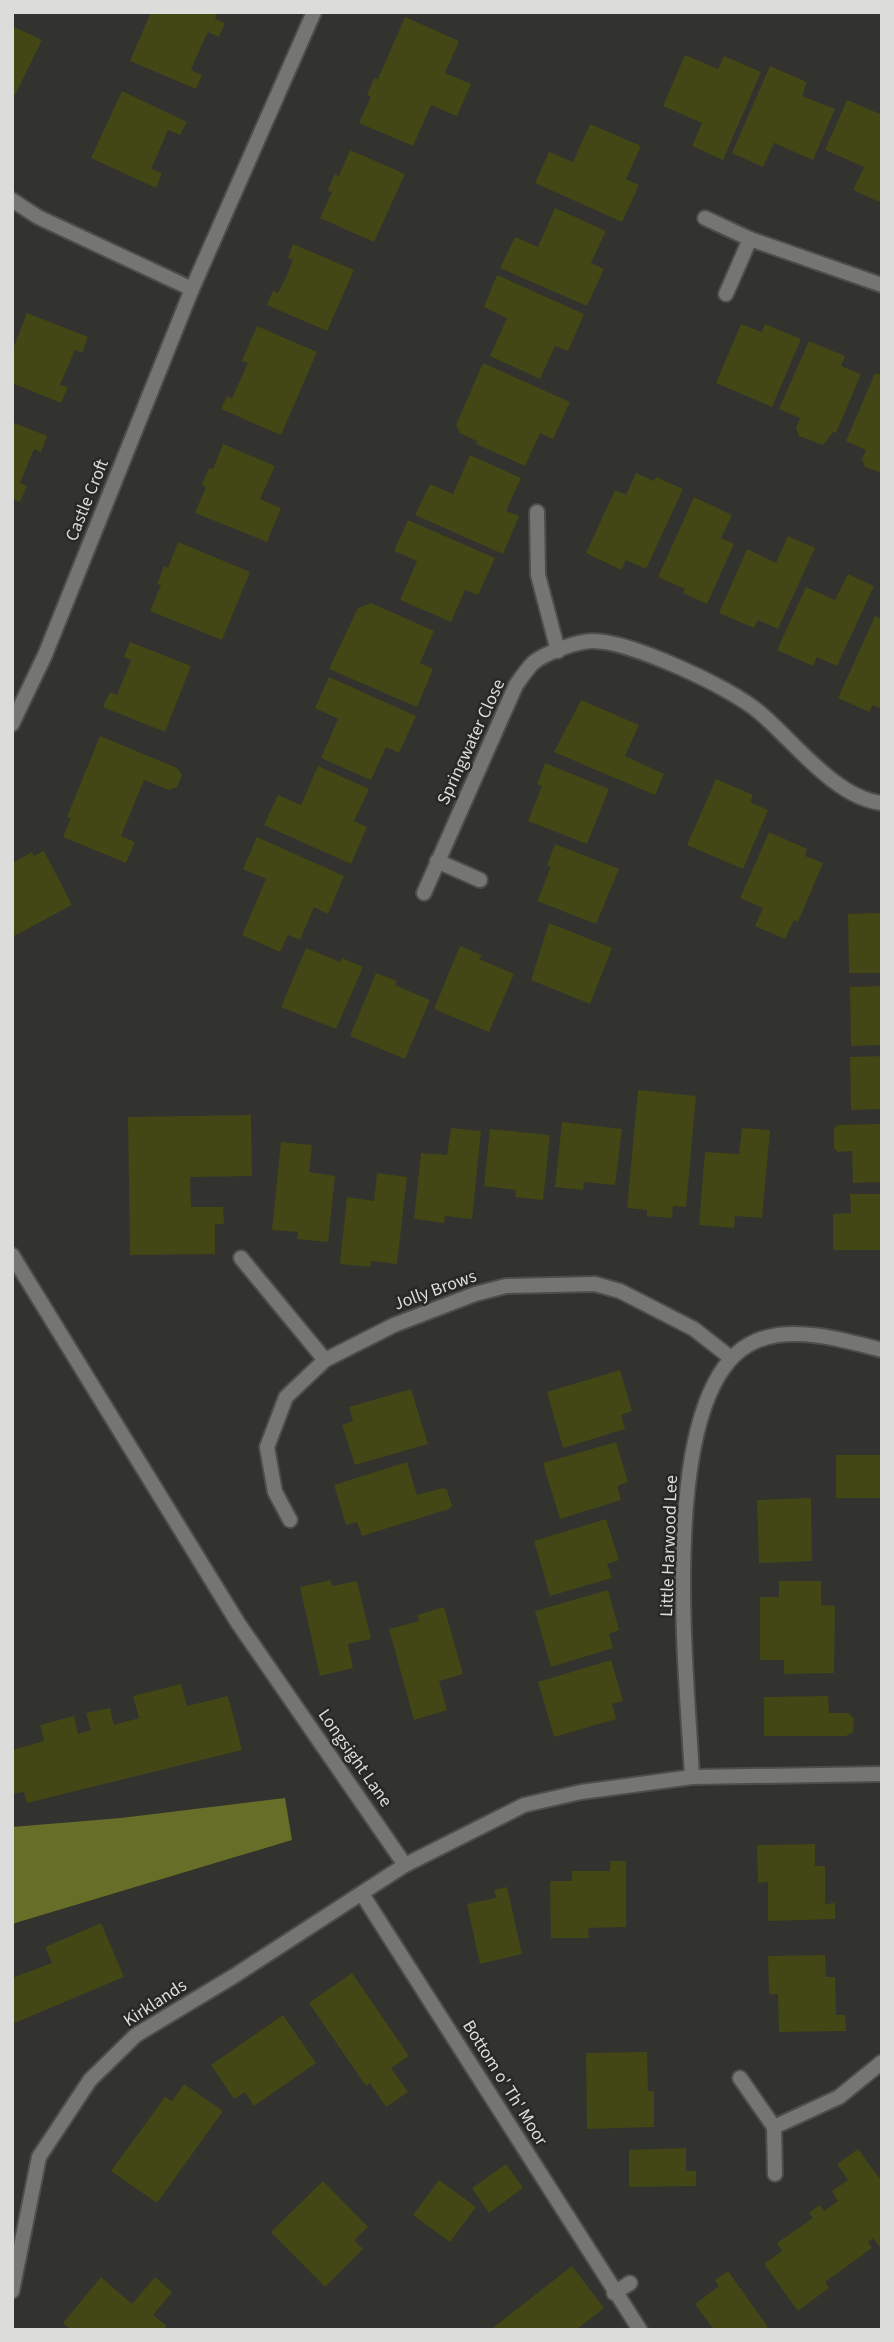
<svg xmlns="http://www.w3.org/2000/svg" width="894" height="2342" viewBox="0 0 894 2342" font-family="'Source Sans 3',sans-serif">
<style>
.forest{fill:#676e27}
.building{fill:#424715}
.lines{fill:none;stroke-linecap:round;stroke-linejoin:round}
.lane-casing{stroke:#4d4d4b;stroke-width:18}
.street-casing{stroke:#4d4d4b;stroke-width:18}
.lane{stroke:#757674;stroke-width:14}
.street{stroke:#757674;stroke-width:14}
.labels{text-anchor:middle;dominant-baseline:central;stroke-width:5;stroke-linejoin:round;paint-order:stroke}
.street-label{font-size:18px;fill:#dcdcdb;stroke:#282825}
</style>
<rect width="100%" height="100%" fill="#32322f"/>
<!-- forest -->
<path class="forest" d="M285 1798 292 1840 12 1924V1827L121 1818Z"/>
<!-- building -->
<g class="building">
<path d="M151 12H218L215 19 225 23 219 37 208 32 199 51 191 70 202 75 196 89 130 61Z"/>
<path d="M405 17 459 41 445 73 471 84 457 116 431 105 413 146 359 123 371 97 367 95 374 78 378 79Z"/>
<path d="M12 26 42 40 15 95 12 93Z"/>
<path d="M685 55 718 69 724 56 761 72 723 160 692 146 702 123 663 106Z"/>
<path d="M770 66 807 82 802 96 835 109 813 160 774 143 763 167 732 153Z"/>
<path d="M122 91 187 122 180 135 168 130 151 169 162 173 156 188 91 158Z"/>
<path d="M847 100 880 114 882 109V203L853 190 864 167 825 150Z"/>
<path d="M590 124 641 146 626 179 639 185 622 222 535 183 549 152 573 162Z"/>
<path d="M350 150 405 174 374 242 320 218 332 192 328 191 331 182 335 174 339 176Z"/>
<path d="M555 208 606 231 591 263 604 269 587 306 500 268 515 237 538 247Z"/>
<path d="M293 244 354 270 327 331 267 305 273 291 278 293 286 277 293 260 288 258Z"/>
<path d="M497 275 584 314 568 351 555 346 540 379 490 356 507 318 484 307Z"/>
<path d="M27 313 88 337 82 353 75 350 60 385 68 387 61 403 12 383V351Z"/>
<path d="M741 324 762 332 765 324 801 339 772 407 716 383Z"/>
<path d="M257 326 317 352 281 435 221 409 227 396 232 398 248 363 242 361Z"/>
<path d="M809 341 845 356 841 366 861 374 836 433 833 432 823 445 799 436 796 428 800 418 779 409Z"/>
<path d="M483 363 570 402 553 439 540 433 525 466 476 444 477 441 460 433 456 425Z"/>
<path d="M875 373 882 375V473L865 467 862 459 866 450 846 441Z"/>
<path d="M12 422 47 436 41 452 34 449 20 483 27 486 20 502 12 498Z"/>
<path d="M223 444 275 466 260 499 281 508 267 542 195 513 206 487 202 485 205 477 209 468 213 469Z"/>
<path d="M470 455 521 478 506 511 519 516 503 554 415 515 430 484 453 494Z"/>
<path d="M636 473 654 481 656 477 683 489 646 569 626 560 621 570 586 553 615 490 626 495Z"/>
<path d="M694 497 732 515 721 538 734 544 707 604 683 593 685 589 658 577Z"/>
<path d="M408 520 495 558 478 595 465 590 451 622 400 600 417 561 394 551Z"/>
<path d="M788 536 815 548 778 629 758 620 754 628 719 613 747 549 776 563Z"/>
<path d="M178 542 250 572 222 640 150 611 161 585 157 584 164 566 168 568Z"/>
<path d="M848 574 874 586 837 666 817 657 813 666 777 650 806 587 835 600Z"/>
<path d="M371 603 434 631 420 663 433 669 417 707 329 669 358 608Z"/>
<path d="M875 616 882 619V709L873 705 869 712 838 698Z"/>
<path d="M130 642 191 666 165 732 103 707 110 692 117 695 131 660 124 657Z"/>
<path d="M329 677 416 716 399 753 386 747 371 780 321 758 338 719 315 708Z"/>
<path d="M581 700 639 725 625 756 664 774 655 795 554 752Z"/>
<path d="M100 736 177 768 182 775 177 787 169 790 144 780 121 836 135 842 126 863 63 837 71 818 67 817Z"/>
<path d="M545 763 609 789 587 844 528 821 542 786 537 784Z"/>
<path d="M318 766 369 789 354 821 367 827 351 864 264 825 278 795 301 805Z"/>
<path d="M716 779 753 795 750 802 768 810 743 869 687 845Z"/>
<path d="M769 832 807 849 805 856 823 863 798 922 794 920 785 939 755 926 763 908 740 898Z"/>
<path d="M257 837 344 876 328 914 314 907 300 940 288 935 280 952 242 935 266 879 243 869Z"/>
<path d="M555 844 619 869 596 924 537 901 551 867 547 865Z"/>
<path d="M44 851 72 905 12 937V863L32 852 34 856Z"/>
<path d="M882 913V973H849L848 914Z"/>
<path d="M549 923 612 948 590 1004 531 980Z"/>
<path d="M460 946 482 955 479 959 514 974 489 1032 434 1009Z"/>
<path d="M306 948 340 962 342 958 363 967 336 1029 281 1007Z"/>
<path d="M376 973 397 981 395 985 430 1000 405 1059 350 1036Z"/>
<path d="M882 986V1045L851 1046 850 987Z"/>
<path d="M882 1056V1109L851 1110 850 1057Z"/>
<path d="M638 1090 696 1096 686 1207 673 1206 672 1218 647 1216V1210L627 1208Z"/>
<path d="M251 1115 252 1176 190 1177 191 1207H223L224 1224H215V1254L130 1255 128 1117Z"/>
<path d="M562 1122 622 1129 615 1185 584 1182 583 1190 555 1187Z"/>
<path d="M882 1124V1182L853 1183 852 1151 838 1152 834 1148V1128L837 1125Z"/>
<path d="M451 1128 481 1131 472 1219 445 1216 444 1223 414 1219 421 1153 447 1155Z"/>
<path d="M742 1128 770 1130 762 1218 735 1216 734 1228 699 1225 705 1152 739 1154Z"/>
<path d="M490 1129 550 1135 543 1200 515 1197 516 1190 484 1186Z"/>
<path d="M281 1142 312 1145 309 1172 335 1176 328 1242 297 1239 298 1232 272 1230Z"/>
<path d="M377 1173 407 1177 397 1264 371 1261 370 1267 340 1264 347 1197 374 1201Z"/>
<path d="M850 1194H882V1250H833V1214L851 1213Z"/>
<path d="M620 1370 632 1411 621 1415 625 1429 563 1448 547 1392Z"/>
<path d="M411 1389 428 1444 355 1465 342 1425 353 1421 349 1407Z"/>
<path d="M616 1442 628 1482 617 1486 621 1500 560 1519 543 1463Z"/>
<rect x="836" y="1455" width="45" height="43"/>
<path d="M407 1462 417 1495 443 1488 447 1490 452 1506 449 1509 362 1536 357 1522 346 1525 334 1485Z"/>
<path d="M811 1498 812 1561 759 1563 757 1500Z"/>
<path d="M606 1519 619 1560 607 1564 612 1578 550 1596 534 1541Z"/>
<path d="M331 1580 332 1586 357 1581 371 1639 348 1644 353 1668 320 1676 300 1587Z"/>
<path d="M779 1581H821V1605L835 1606 834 1673 784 1674V1660H760V1597H779Z"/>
<path d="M608 1590 619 1630 609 1634 613 1648 551 1667 535 1611Z"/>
<path d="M444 1607 463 1674 439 1681 447 1710 414 1720 389 1629 419 1621 417 1615Z"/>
<path d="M611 1660 623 1701 612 1704 616 1719 554 1737 538 1682Z"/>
<path d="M181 1684 187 1706 228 1696 242 1750 27 1803 24 1792 12 1794V1750L44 1741 40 1725 74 1716 78 1734 91 1730 86 1713 110 1708 114 1725 139 1718 133 1696Z"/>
<path d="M828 1696 829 1713H848L854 1718 853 1732 846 1736H764V1697Z"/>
<path d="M815 1844V1866H825V1904L835 1903V1919L768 1921V1882L758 1883 757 1845Z"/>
<path d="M610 1861H626V1927L588 1928 589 1938H551L550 1881H572V1871H610Z"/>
<path d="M507 1887 522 1954 480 1964 467 1904 496 1898 494 1890Z"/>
<path d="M101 1923 124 1977 12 2024V1978L52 1963 45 1947Z"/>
<path d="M825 1955 826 1977H835L836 2015H845L846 2031 779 2032 778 1994H769L768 1956Z"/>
<path d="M352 1973 409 2056 391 2068 408 2092 386 2107 370 2083 366 2086 309 2003Z"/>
<path d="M283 2015 316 2063 254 2106 245 2092 234 2099 211 2065Z"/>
<path d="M647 2052 648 2091H654V2127L587 2129 586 2053Z"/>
<path d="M184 2084 223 2111 157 2203 111 2171 165 2097 172 2101Z"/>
<path d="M686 2148V2171H696V2186L629 2187V2150Z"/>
<path d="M858 2149 882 2182V2250L873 2238 868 2242 872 2248 825 2282 829 2288 798 2311 764 2264 782 2251 777 2243 813 2218 809 2213 820 2205 824 2211 838 2201 832 2191 848 2180 837 2164Z"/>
<path d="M506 2164 523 2188 489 2213 472 2188Z"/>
<path d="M439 2180 476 2207 450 2242 413 2215Z"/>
<path d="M323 2181 368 2227 354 2240 363 2249 325 2287 271 2232Z"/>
<path d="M572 2266 604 2308 576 2330H490Z"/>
<path d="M728 2271 768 2327 764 2330H714L695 2304 719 2286 715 2280Z"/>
<path d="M101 2277 132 2304 155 2277 172 2292 153 2315 167 2326 164 2330H71L63 2323Z"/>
</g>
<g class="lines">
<!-- lane casing -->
<g class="lane-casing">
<g id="lane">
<path d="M537 512 538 575 558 651"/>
<path d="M241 1258 325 1360"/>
</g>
</g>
<!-- street casing -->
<g class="street-casing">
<g id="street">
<path d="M12 200 38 217 192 289"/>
<path d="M705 218 750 239 882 285"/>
<path d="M726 294 750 239"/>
<path d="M12 724 45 655 192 289 314 12"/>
<path d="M437 861 480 880"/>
<path d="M424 893 516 685C521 678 527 669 533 663 545 653 577 641 593 641 630 641 730 687 759 712 794 741 835 798 882 803"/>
<path d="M12 1255 238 1623 405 1865"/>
<path d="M290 1520 275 1492 267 1447 286 1397 325 1360 394 1325 475 1294 506 1286 595 1284 620 1291 694 1329 731 1358"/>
<path d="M692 1777C688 1684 653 1384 756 1341 793 1325 845 1340 882 1350"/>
<path d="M362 1894 640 2330"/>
<path d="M740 2078 774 2127 775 2174"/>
<path d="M774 2127 839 2097 882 2062"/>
<path d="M12 2291 39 2157 90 2080 136 2035 234 1976 405 1865 524 1805 581 1792 692 1777 882 1774"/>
<path d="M614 2293 630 2283"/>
</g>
</g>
<!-- lane -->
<use href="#lane" class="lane"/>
<!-- street -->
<use href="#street" class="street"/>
</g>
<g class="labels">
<!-- street labels -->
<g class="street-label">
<text transform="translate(87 500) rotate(-68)">Castle Croft</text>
<text transform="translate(471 742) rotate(-65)">Springwater Close</text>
<text transform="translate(435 1290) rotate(-20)">Jolly Brows</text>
<text transform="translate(669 1546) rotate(-88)">Little Harwood Lee</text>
<text transform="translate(355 1758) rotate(55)">Longsight Lane</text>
<text transform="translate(155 2003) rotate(-33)">Kirklands</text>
<text transform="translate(505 2083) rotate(58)">Bottom o' Th' Moor</text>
</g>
</g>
<!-- border -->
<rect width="894" height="2342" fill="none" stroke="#dcdcdb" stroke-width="28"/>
</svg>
